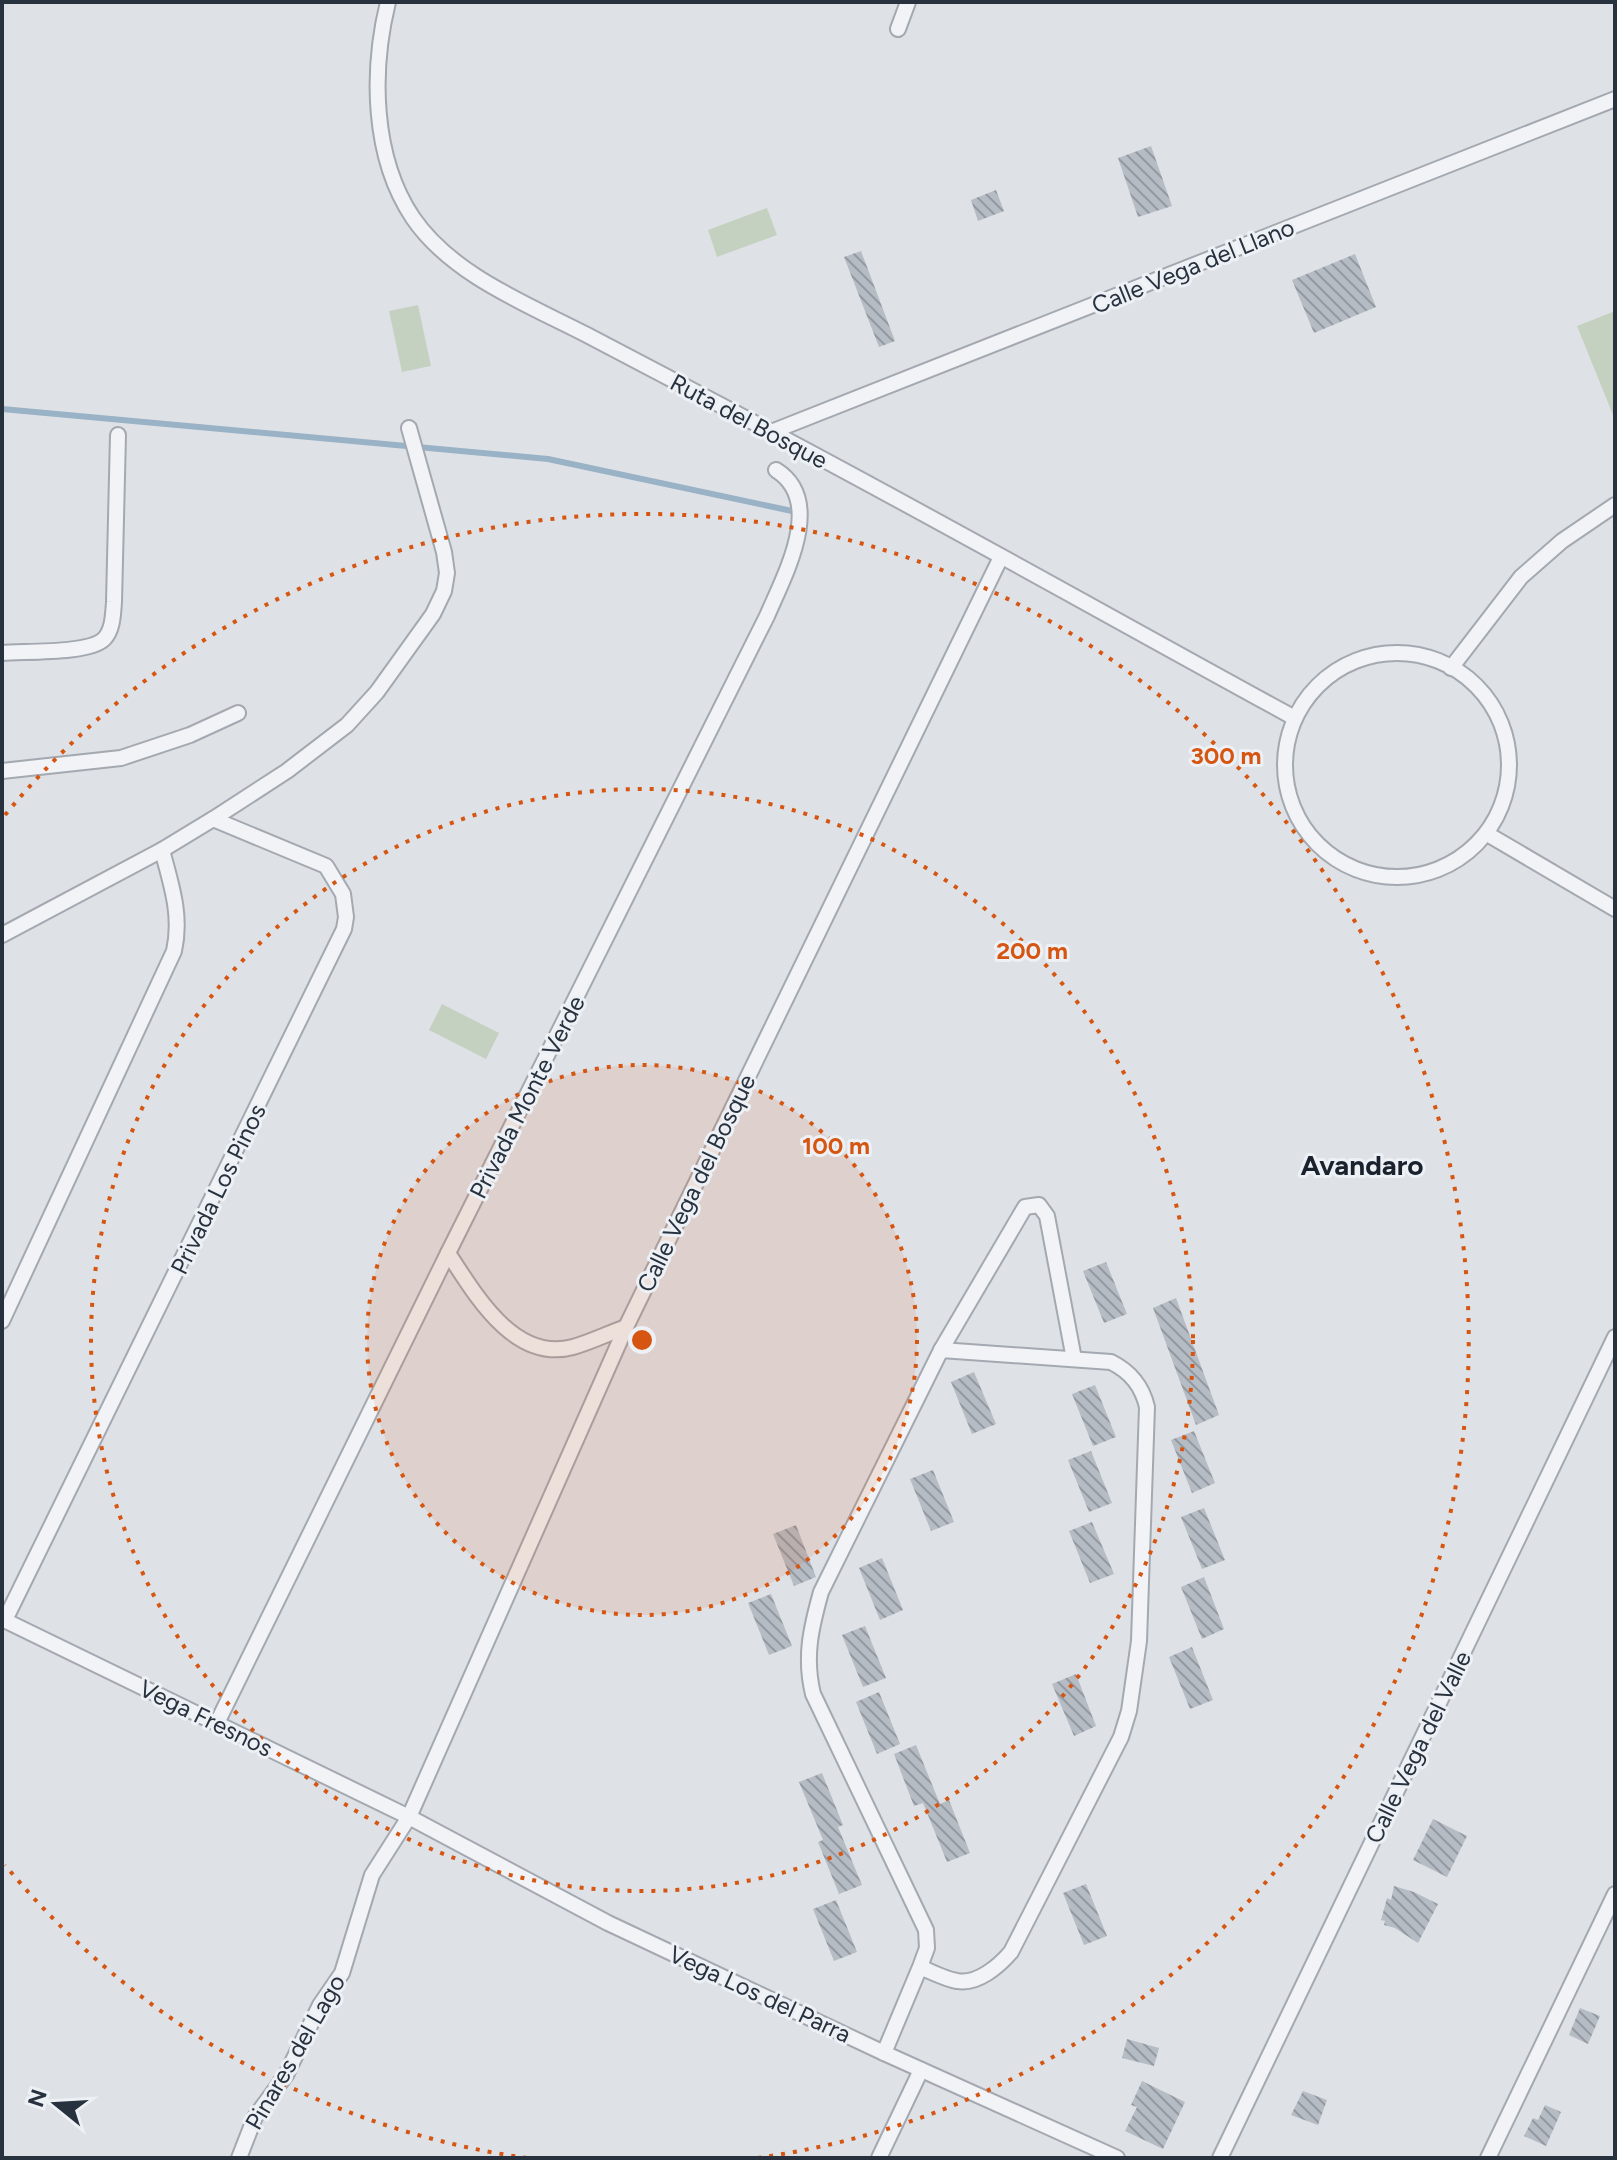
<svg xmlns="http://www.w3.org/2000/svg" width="1617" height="2160" viewBox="0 0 1617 2160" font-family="Figtree,sans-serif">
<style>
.pitch{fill:#c5d1c0}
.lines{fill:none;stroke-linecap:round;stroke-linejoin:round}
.stream{stroke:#9ab2c6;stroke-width:6}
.building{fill:url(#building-back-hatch)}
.minor-casing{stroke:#a4a9b1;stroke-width:18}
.minor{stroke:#f1f3f6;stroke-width:14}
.ring{fill:none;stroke:#d55511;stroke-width:4;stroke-dasharray:4 8}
.labels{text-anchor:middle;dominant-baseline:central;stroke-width:6;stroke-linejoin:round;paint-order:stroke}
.street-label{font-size:24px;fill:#28313e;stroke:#edf1f5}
.quarter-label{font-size:28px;font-weight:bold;fill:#1a222e;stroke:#edf1f5}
.centre{fill:#d55511;stroke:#edf1f5;stroke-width:4}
.ring-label{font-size:24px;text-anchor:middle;font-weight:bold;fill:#d55511;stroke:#edf1f5;stroke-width:6;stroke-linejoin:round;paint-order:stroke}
</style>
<defs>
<pattern id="building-back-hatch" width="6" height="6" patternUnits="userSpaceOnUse" patternTransform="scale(2)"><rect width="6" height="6" fill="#b6bcc4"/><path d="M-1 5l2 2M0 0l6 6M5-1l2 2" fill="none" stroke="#9499a1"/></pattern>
</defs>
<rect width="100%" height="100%" fill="#dee2e7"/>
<!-- pitch -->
<g class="pitch">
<path d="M767 208 777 235 717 257 708 230Z"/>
<path d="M418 305 431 366 402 372 389 311Z"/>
<path d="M1615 311V420L1577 326Z"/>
<path d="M442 1004 499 1033 486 1059 429 1030Z"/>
</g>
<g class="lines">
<!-- stream -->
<path class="stream" d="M2 409 548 459 792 511"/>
</g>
<!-- building -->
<g class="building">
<path d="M1151 146 1172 206 1138 217 1118 158Z"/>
<path d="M996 190 1004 211 978 221 971 200Z"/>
<path d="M861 251 895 341 879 347 844 257Z"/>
<path d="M1355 254 1376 307 1314 333 1292 280Z"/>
<path d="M1106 1262 1127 1314 1104 1323 1083 1271Z"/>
<path d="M1176 1298 1219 1415 1196 1425 1153 1308Z"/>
<path d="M974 1372 996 1424 972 1434 951 1382Z"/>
<path d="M1095 1385 1116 1437 1093 1446 1072 1394Z"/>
<path d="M1194 1431 1215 1483 1192 1493 1171 1440Z"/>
<path d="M1091 1451 1112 1503 1089 1512 1068 1460Z"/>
<path d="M933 1470 954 1522 931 1531 910 1479Z"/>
<path d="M1204 1508 1225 1560 1202 1569 1181 1517Z"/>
<path d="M1092 1522 1114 1574 1090 1583 1069 1531Z"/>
<path d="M796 1525 816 1577 794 1586 773 1534Z"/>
<path d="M882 1558 903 1610 880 1620 859 1568Z"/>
<path d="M1204 1577 1224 1629 1202 1639 1181 1587Z"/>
<path d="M771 1594 792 1646 769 1655 748 1603Z"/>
<path d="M865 1626 886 1678 863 1687 842 1635Z"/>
<path d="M1192 1647 1213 1700 1190 1709 1169 1657Z"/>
<path d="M1076 1674 1096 1726 1074 1736 1052 1684Z"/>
<path d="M879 1692 900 1744 877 1754 856 1702Z"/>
<path d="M916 1745 940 1804 949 1800 970 1853 947 1862 923 1803 914 1806 894 1754Z"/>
<path d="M822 1773 843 1825 838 1827 862 1885 839 1894 818 1842 823 1840 799 1782Z"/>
<path d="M1433 1819 1467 1836 1447 1877 1413 1860Z"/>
<path d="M1086 1884 1107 1936 1084 1945 1063 1893Z"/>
<path d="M1394 1886 1414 1892 1438 1904 1418 1943 1395 1928 1384 1925 1385 1921 1381 1920 1387 1898 1391 1900Z"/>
<path d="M836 1900 857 1952 834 1961 813 1909Z"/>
<path d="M1580 2008 1600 2016 1588 2044 1569 2035Z"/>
<path d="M1127 2039 1159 2048 1154 2066 1122 2058Z"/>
<path d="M1142 2081 1185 2102 1163 2149 1125 2131 1137 2107 1131 2105Z"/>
<path d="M1303 2091 1327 2100 1318 2125 1291 2115Z"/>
<path d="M1545 2105 1561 2112 1546 2146 1524 2136 1533 2118 1538 2120Z"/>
</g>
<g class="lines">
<!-- minor casing -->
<g class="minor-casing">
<g id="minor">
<path d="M388 2C371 71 372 157 413 218 452 275 527 304 587 335 647 367 708 398 768 430 944 523 1117 621 1291 716"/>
<path d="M898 29 908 2"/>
<path d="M771 432 1615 99"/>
<circle cx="1397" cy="765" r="112"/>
<path d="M2 653C24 651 89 654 104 639 113 630 113 614 114 602L118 435"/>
<path d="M1451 668 1521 577 1562 541 1615 505"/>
<path d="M2 771 121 758 190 735 238 713"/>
<path d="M1489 835 1615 909"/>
<path d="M2 935 162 850 213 819 287 771 347 725 377 692 433 614 444 591 447 573 444 552 409 428"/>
<path d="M448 1253C475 1294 514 1363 573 1347 591 1342 609 1333 626 1327"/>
<path d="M2 1321 174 951C182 915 171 884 162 850"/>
<path d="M941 1350 1025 1207 1039 1205 1047 1216 1074 1359"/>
<path d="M2 1619 409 1817 608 1923 884 2053 1117 2158"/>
<path d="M5 1620 344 929 346 917 343 894 326 866 213 819"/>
<path d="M217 1723 448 1253 767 616C784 576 826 501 776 470"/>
<path d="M884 2053 920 1967 927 1948 926 1930 813 1694C804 1657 811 1628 821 1592L941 1350 1111 1362C1131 1372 1142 1386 1147 1407L1139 1641 1129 1711 1121 1737 1011 1952C999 1966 977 1985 957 1981 945 1979 932 1972 920 1967"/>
<path d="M239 2158 255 2117 286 2075 320 2005 342 1973 372 1875 409 1817 626 1327 1001 557"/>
<path d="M879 2158 921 2070"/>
<path d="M1220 2158 1615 1337"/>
<path d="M1488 2158 1615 1894"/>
</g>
</g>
<!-- minor -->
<use href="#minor" class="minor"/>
</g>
<!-- distance rings -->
<circle cx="642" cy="1340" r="275" fill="#d55511" fill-opacity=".12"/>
<g class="ring">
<circle cx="642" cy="1340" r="275"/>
<circle cx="642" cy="1340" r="551"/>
<path d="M527 2158A826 826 0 0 1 5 1865M5 815A826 826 0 1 1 757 2158"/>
</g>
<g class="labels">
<!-- street labels -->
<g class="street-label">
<text transform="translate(1193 266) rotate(-22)">Calle Vega del Llano</text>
<text transform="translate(749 421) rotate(28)">Ruta del Bosque</text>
<text transform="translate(527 1097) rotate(-63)">Privada Monte Verde</text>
<text transform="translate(696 1183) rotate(-64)">Calle Vega del Bosque</text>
<text transform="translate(218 1189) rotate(-64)">Privada Los Pinos</text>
<text transform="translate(206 1718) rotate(26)">Vega Fresnos</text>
<text transform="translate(1418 1747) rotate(-64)">Calle Vega del Valle</text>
<text transform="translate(760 1994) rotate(25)">Vega Los del Parra</text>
<text transform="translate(295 2052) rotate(-60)">Pinares del Lago</text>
</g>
<!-- quarter labels -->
<g class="quarter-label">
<text x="1362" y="1165">Avandaro</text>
</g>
</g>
<circle cx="642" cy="1340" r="12" class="centre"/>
<g class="ring-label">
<text x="1226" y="764">300 m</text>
<text x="1032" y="959">200 m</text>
<text x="836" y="1154">100 m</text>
</g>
<!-- border -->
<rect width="1617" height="2160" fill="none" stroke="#28313e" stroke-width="8"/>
<!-- north arrow -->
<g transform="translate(56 2104) rotate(288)" stroke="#edf1f5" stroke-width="6" paint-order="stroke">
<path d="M0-6L14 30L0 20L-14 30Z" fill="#28313e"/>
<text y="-12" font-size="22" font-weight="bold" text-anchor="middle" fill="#28313e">N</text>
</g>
</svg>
